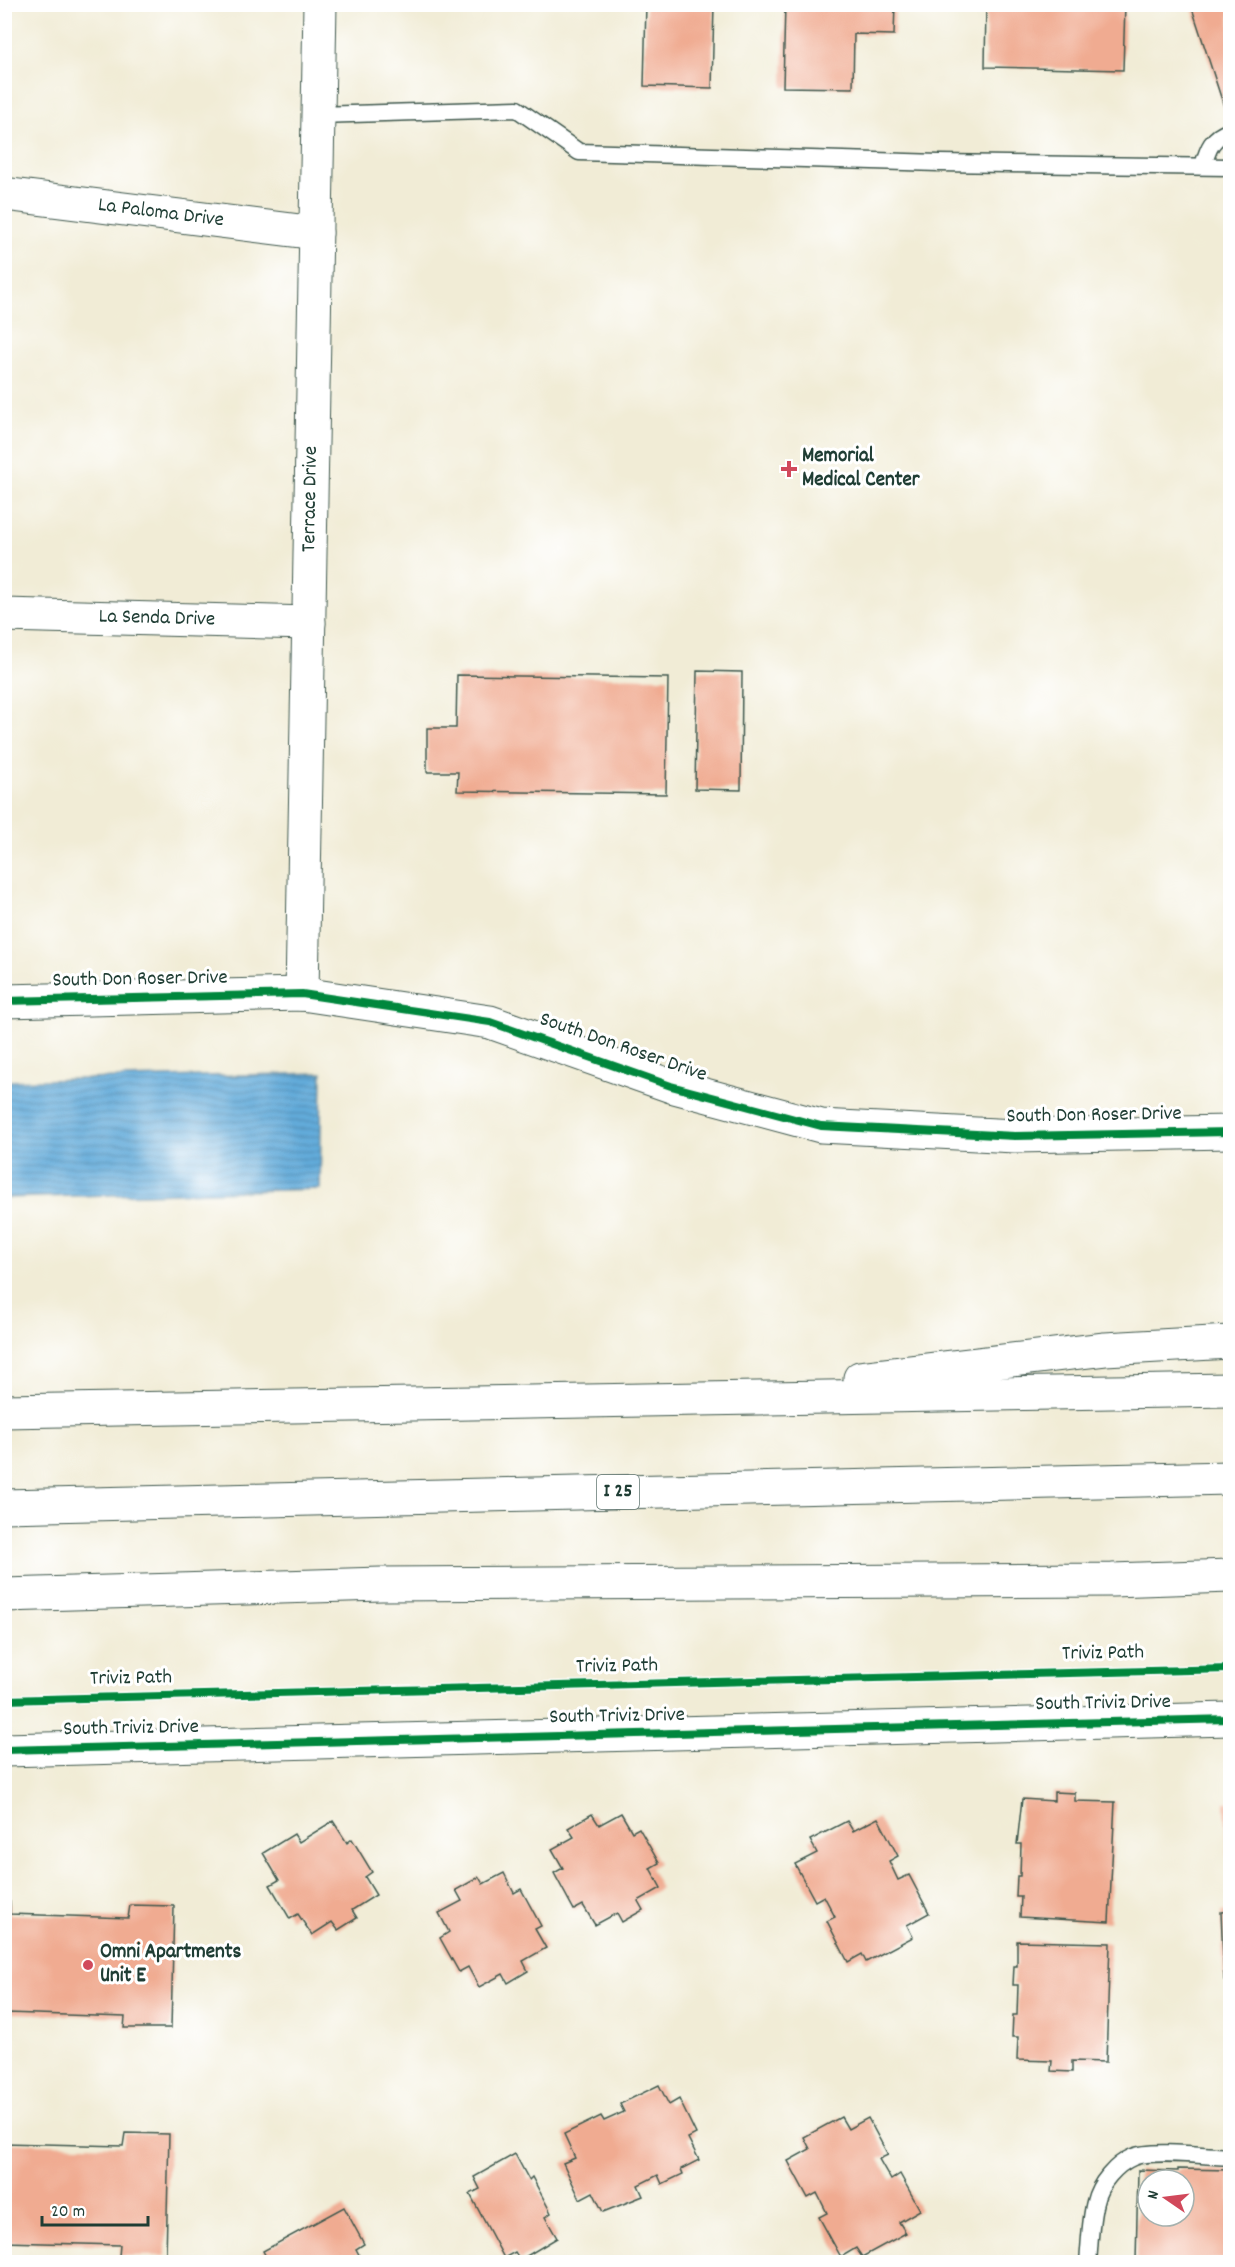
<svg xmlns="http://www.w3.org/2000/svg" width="1235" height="2267" viewBox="0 0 1235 2267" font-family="Dekko,sans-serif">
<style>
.water{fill:url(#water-rules);stroke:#407487;stroke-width:1.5}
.building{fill:#f0ab91;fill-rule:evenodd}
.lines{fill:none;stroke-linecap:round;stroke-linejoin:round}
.service-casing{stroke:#3e574c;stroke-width:19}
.minor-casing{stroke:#3e574c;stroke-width:35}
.tertiary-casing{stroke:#3e574c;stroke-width:35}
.motorway-casing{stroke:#3e574c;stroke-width:35}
.service{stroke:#fff;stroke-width:16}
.minor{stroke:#fff;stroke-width:33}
.tertiary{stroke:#fff;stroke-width:33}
.motorway{stroke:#fff;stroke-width:33}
.cycleway-casing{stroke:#fff;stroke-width:11}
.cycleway{stroke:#00873e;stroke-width:8}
.poi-dot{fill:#d1495b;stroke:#fff;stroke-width:2}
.labels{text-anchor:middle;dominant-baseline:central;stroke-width:6;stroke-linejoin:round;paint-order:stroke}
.shield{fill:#fff;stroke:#627771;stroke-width:1.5}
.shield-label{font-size:20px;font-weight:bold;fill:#1f3d34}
.street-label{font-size:21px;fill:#1f3d34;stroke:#fff}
.poi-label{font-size:21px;font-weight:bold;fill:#1f3d34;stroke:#fff;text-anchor:start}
</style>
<defs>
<pattern id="water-rules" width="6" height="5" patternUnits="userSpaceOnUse" patternTransform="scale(1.5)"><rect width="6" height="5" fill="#62abda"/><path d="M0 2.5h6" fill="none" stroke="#508cb2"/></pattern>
</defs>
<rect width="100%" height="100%" fill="#fff"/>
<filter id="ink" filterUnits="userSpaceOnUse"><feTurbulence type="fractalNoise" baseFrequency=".0167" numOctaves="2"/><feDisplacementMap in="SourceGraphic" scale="12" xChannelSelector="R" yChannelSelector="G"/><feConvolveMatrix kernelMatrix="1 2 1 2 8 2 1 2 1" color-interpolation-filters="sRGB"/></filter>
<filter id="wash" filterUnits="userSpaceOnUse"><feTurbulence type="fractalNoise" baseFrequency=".008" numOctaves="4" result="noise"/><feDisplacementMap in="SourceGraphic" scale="24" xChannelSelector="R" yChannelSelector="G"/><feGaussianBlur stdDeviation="1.35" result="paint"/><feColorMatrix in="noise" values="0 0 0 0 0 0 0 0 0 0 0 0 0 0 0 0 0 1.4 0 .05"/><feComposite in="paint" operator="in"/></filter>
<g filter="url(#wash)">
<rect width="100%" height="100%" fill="#f1ecd6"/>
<!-- water -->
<path class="water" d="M322 1073 320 1189 5 1198V1081Z"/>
<g id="blocks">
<!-- building -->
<g class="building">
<path d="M646 4H714L712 88 644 86Z"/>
<path d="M785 4H895L894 35 854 34 853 88 783 87Z"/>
<path d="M986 4H1125L1123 70 985 67Z"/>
<path d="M1191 5H1230V125Z"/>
<path d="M697 671 742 672 741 790 695 789Z"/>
<path d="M457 675 668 678 666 794 457 791 458 772H427V728H456Z"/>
<path d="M1054 1792 1075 1793V1801L1115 1802 1109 1922 1020 1917 1021 1896H1016L1017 1876H1020L1021 1844H1017L1022 1799 1054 1801Z"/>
<path d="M1225 1802H1230V1861L1228 1862Z"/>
<path d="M621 1813 632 1832 639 1828 659 1863 650 1868 661 1888 638 1901 643 1910 622 1922 617 1913 595 1925 583 1905 574 1910 554 1873 563 1868 552 1849 574 1837 568 1828 592 1814 599 1825Z"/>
<path d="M878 1818 898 1856 889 1861 898 1880 909 1875 929 1913 907 1925 913 1937 866 1962 862 1954 848 1962 827 1921 835 1917 824 1896 815 1901 795 1864 817 1853 810 1840 847 1821 853 1831Z"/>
<path d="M333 1821 347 1843 352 1839 372 1872 365 1877 376 1895 352 1910 357 1918 338 1930 332 1922 312 1935 298 1914 290 1919 270 1885 279 1880 263 1853 294 1834 299 1842Z"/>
<path d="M504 1873 514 1893 521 1889 541 1926 535 1929 546 1948 523 1961 528 1971 508 1983 503 1974 479 1987 468 1967 459 1972 440 1938 449 1932 439 1913 462 1901 456 1890 479 1877 483 1884Z"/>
<path d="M4 1902H10V1914L128 1918 130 1905 174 1906 171 2028H124L125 2017 7 2013V2025H4Z"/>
<path d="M1230 1911V1980H1224L1221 1912Z"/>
<path d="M1017 1941 1110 1943 1106 2062 1072 2061V2072L1051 2071 1052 2061 1017 2060 1018 2037H1012L1013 2015H1017L1018 1985H1013L1014 1966H1017Z"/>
<path d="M659 2085 669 2105 679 2099 696 2134 688 2138 699 2160 681 2169 683 2174 662 2184 658 2175 638 2185 643 2196 603 2212 593 2192 580 2199 563 2163 575 2158 564 2134 601 2116 604 2121 624 2112 620 2104Z"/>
<path d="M841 2117 848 2129 868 2118 888 2155 879 2159 891 2180 900 2174 920 2210 899 2222 906 2233 862 2257 856 2248 841 2257 819 2217 827 2213 817 2193 808 2198 788 2161 810 2149 804 2137Z"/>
<path d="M125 2133 169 2134 166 2256H119L120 2245 4 2242V2143L123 2146Z"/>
<path d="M515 2154 529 2180 532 2177 551 2213 545 2217 557 2238 520 2260 515 2252 504 2258 470 2194 480 2189 474 2177Z"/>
<path d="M1178 2169 1230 2170V2262H1226V2260L1206 2259V2262H1136L1138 2170 1178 2171ZM1148 2180H1184V2216H1148Z"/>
<path d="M344 2207 364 2244 356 2249 363 2262H269L263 2251Z"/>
</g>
</g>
</g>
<g filter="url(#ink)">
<use href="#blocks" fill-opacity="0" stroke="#3e574c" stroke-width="1.5"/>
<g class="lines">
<!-- service casing -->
<g class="service-casing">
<g id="service">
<path d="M318 115 517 109 579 152 939 163 1230 167"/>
<path d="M1203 166C1208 148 1212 137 1230 131"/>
<path d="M1088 2262C1090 2243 1090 2221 1095 2202 1099 2184 1116 2164 1133 2157 1151 2149 1208 2156 1230 2157"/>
</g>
</g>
<!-- minor casing -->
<g class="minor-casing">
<g id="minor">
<path id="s1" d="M4 194 316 233"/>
<path id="s2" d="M4 615 309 623"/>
</g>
</g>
<!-- tertiary casing -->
<g class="tertiary-casing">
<g id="tertiary">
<path id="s3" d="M302 994 320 4"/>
<path d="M4 1001 302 994 490 1022 671 1086 821 1126 1015 1136 1230 1132"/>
<path d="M4 1750 1230 1719"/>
</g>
</g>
<!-- motorway casing -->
<g class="motorway-casing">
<g id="motorway">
<path d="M860 1378 1105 1349 1230 1342"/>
<path d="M4 1411 1230 1390"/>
<path d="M4 1506 1230 1478"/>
<path d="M4 1595 381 1584 1112 1580 1230 1576"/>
</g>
</g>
<!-- service -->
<use href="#service" class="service"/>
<!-- minor -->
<use href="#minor" class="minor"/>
<!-- tertiary -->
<use href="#tertiary" class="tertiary"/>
<!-- motorway -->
<use href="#motorway" class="motorway"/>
<!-- cycleway casing -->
<g class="cycleway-casing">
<g id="cycleway">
<path d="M4 1001 302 994 490 1022 671 1086 821 1126 1015 1136 1230 1132"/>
<path d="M4 1700 1230 1669"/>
<path d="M4 1750 1230 1719"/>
</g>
</g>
<!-- cycleway -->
<use href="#cycleway" class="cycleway"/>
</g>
</g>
<!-- markers -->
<g class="poi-dot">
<path d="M786 460h6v6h6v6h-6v6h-6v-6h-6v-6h6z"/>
<circle cx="88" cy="1965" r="6"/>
</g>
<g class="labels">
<!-- shield labels -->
<rect class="shield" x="597" y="1475" width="42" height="34" rx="4.5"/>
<g class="shield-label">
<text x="618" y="1492">I 25</text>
</g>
<!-- street labels -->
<g class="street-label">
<text stroke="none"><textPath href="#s1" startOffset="158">La Paloma Drive</textPath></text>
<text stroke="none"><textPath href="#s3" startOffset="495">Terrace Drive</textPath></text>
<text stroke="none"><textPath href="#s2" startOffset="153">La Senda Drive</textPath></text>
<text transform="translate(140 980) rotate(-1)">South Don Roser Drive</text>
<text transform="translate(623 1048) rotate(19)">South Don Roser Drive</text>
<text transform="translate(1094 1116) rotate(-1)">South Don Roser Drive</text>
<text transform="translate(1103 1654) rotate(-1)">Triviz Path</text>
<text transform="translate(617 1667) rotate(-1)">Triviz Path</text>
<text transform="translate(131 1679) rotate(-1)">Triviz Path</text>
<text transform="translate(1103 1704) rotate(-1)">South Triviz Drive</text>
<text transform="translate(617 1717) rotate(-1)">South Triviz Drive</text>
<text transform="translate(131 1729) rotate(-1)">South Triviz Drive</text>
</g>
<!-- poi labels -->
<g class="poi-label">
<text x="802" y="457">Memorial<tspan x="802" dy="24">Medical Center</tspan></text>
<text x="100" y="1953">Omni Apartments<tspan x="100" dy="24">Unit E</tspan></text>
</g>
</g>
<!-- margin -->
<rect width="1235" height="2267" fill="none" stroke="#fff" stroke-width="24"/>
<!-- north arrow -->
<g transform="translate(1166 2198) rotate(284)"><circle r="28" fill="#ffffff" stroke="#a5b1ae" stroke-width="1.5"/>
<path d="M0-4.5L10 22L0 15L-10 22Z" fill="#d1495b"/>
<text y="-9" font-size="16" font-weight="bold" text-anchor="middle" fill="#1f3d34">N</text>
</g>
<!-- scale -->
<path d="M42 2216v9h106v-9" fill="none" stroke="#1f3d34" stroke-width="3"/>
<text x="51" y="2216" font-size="18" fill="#1f3d34" stroke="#ffffff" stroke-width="4.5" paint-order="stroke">20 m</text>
</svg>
